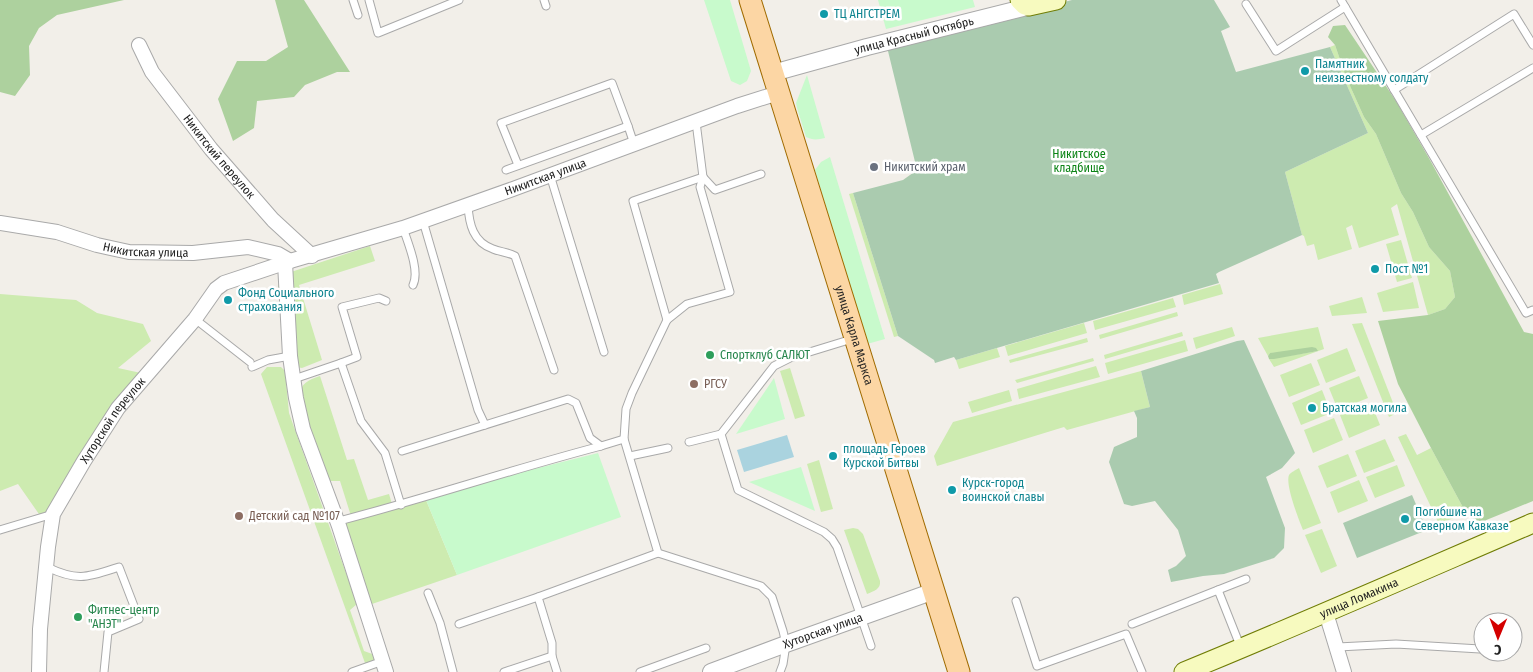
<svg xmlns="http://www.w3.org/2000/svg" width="1533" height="672" viewBox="0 0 1533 672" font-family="'Fira Sans Condensed',sans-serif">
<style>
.grass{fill:#cdebb0}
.forest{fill:#add19e}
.cemetery{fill:#aacbaf}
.park{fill:#c8facc}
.water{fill:#aad3df}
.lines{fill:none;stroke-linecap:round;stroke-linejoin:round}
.service-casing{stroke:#a9a9a9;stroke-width:9}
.minor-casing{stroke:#a9a9a9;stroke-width:16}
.tertiary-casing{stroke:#a9a9a9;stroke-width:18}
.secondary-casing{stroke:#707d05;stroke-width:21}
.primary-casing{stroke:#a06b00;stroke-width:23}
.service{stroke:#fff;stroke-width:7}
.minor{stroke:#fff;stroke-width:14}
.tertiary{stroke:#fff;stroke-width:16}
.secondary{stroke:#f7fabf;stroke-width:19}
.primary{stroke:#fcd6a4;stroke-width:21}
.culture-dot{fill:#0f9aa8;stroke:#fff;stroke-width:2}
.worship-dot{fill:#6b7280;stroke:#fff;stroke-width:2}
.leisure-dot{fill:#2e9e5b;stroke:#fff;stroke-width:2}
.education-dot{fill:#8d6e63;stroke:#fff;stroke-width:2}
.labels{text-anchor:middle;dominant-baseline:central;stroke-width:5;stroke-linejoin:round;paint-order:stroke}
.culture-label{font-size:12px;fill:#0d838f;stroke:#fff;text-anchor:start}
.street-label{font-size:12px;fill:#222;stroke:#fff}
.park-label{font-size:12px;fill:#0c8416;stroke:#fff}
.worship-label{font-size:12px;fill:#5b616d;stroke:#fff;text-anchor:start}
.leisure-label{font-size:12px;fill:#27864d;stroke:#fff;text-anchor:start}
.education-label{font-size:12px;fill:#785e54;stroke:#fff;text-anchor:start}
</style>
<rect width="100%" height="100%" fill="#f2efe9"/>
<!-- grass -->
<g class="grass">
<path d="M1335 45 1346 77 1364 117 1376 134 1401 193 1413 212 1429 247 1450 271 1455 297 1445 309 1428 315 1397 204 1391 208 1399 235 1359 248 1352 225 1346 228 1352 249 1318 260 1314 244 1307 246 1304 236 1302 235 1285 172 1368 133 1330 47Z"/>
<path d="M853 193 898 336 894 337 849 194Z"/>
<path d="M1401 240 1412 278 1397 282 1386 244Z"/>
<path d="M370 246 375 261 299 285 322 360 302 368 296 367 282 311 278 286 281 277 291 272Z"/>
<path d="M1413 282 1419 308 1383 312 1377 293Z"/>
<path d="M1220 284 1223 294 1184 305 1182 295Z"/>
<path d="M0 294 76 300 97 313 143 324 151 341 118 368 141 373 54 504 41 517 18 484 0 491Z"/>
<path d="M1362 297 1367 313 1332 316 1329 306Z"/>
<path d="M1173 298 1176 307 1095 330 1093 321Z"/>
<path d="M1177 312 1178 316 1100 339 1099 335Z"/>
<path d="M1084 323 1087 333 1008 356 1005 346Z"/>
<path d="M1362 323 1397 413 1389 417 1352 324Z"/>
<path d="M1232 327 1235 336 1196 349 1193 338Z"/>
<path d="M1318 327 1324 349 1274 367 1269 359 1318 351 1270 353 1268 356 1258 338Z"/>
<path d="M1182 332 1183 336 1105 359 1104 355Z"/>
<path d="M1087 338 1088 342 1010 363 1009 360Z"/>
<path d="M1185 340 1188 351 1108 374 1105 363Z"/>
<path d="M997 348 1000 357 959 369 956 360Z"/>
<path d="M1347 348 1356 371 1326 383 1317 360Z"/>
<path d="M1093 358 1094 361 1017 383 1015 380Z"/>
<path d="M1311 363 1320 385 1289 397 1280 375Z"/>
<path d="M1096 366 1100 377 1019 399 1017 389Z"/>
<path d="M267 367H281L285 371 289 413 357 604 350 610 364 651 375 655 376 659 373 661 365 663 261 374Z"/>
<path d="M790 368 805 416 795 419 780 371Z"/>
<path d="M1141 371 1150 407 1067 430 1064 427 937 466 934 456 953 422Z"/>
<path d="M320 376 347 460 354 459 368 500 389 494 392 504 351 516 340 481H326L299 396C301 383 308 380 320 376Z"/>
<path d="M1359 376 1368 398 1338 410 1329 388Z"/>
<path d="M1009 390 1012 401 972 413 968 402Z"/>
<path d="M1322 390 1331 413 1301 425 1292 403Z"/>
<path d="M1371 403 1380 425 1349 438 1340 415Z"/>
<path d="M1334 418 1343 440 1313 453 1304 430Z"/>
<path d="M1406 434 1417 455 1431 448 1466 513 1439 524 1398 437Z"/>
<path d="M1385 439 1395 461 1364 473 1355 451Z"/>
<path d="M1348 454 1357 476 1327 488 1318 466Z"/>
<path d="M819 460 833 509 821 512 807 464Z"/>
<path d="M1397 465 1405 486 1375 498 1366 477Z"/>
<path d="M1299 468 1321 523 1303 530C1299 520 1285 485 1289 475 1291 472 1296 470 1299 468Z"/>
<path d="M1359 480 1368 501 1338 513 1330 492Z"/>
<path d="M426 500 457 575 369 605 343 526 346 523Z"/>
<path d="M853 528 858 529 863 534 880 581C881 589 874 591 867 594L844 530Z"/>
<path d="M1322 529 1337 566 1321 573 1305 535Z"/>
</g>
<!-- forest -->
<g class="forest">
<path d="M0 0H124L57 15 39 28 29 46 30 75 15 96 0 92Z"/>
<path d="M275 0H304L350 72H337L305 85 294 97 257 101 254 128 233 141 218 99 237 61H266L288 47Z"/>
<path d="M1345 25 1396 101 1430 160 1524 332 1533 334V501L1479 523 1466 513 1431 448 1398 384 1378 321 1428 315 1445 309 1455 297 1450 271 1429 247 1413 212 1401 193 1376 134 1364 117 1346 77 1335 45 1328 37 1333 26Z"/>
<path d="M1312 347 1316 348 1318 351 1274 359H1269L1268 356 1270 353Z"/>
</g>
<!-- cemetery -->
<g class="cemetery">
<path d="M1072 0H1214L1230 27 1221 31 1236 72 1330 47 1368 133 1285 172 1302 235 1219 272 1216 274 1219 283 956 360 954 357 935 363 934 360 898 336 853 193 903 180 917 170 887 47Z"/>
<path d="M1244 340 1295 453 1282 468 1266 477 1285 528 1284 548 1274 558 1224 574 1203 576 1171 582 1168 570 1176 566 1186 556 1178 530 1155 501 1132 506 1124 504 1109 462 1114 447 1137 437V418L1134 411 1150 407 1141 371 1237 341Z"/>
<path d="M1412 495 1427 530 1357 558 1343 523Z"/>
</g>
<!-- park -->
<g class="park">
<path d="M704 0H730L751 71 747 81 740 85 731 81Z"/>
<path d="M878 0H973L975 7 886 29Z"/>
<path d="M807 75 825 138C817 140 812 140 806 137L797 108 796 103Z"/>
<path d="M830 157 885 339 867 344 815 170 821 162Z"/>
<path d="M774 378 785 419 736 434Z"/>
<path d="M598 453 621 517 457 575 426 500 474 484Z"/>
<path d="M801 467 815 511 749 482Z"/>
</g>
<!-- water -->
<path class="water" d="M787 435 794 457 744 472 737 450Z"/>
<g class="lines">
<!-- service casing -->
<g class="service-casing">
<g id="service">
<path d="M353 0 358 15"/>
<path d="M369 0 378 33 459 0"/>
<path d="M544 0 546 6"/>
<path d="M1341 0 1526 313 1533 310"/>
<path d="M1246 4 1276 51 1345 7"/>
<path d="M1394 90 1514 14 1533 45"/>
<path d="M696 122 703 177 633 201 667 320 632 393 626 409 624 439 658 553 761 586 772 597 783 631 786 644 783 664 780 672"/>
<path d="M1421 135 1533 68"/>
<path d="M518 165 501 123 612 83 628 126"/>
<path d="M506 170 628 126 634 144"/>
<path d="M550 175 604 352"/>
<path d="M703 177 715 190 761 174"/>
<path d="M468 205C469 224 473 242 493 249 500 252 508 252 515 256L554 370"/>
<path d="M423 221 478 410 485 425"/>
<path d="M403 228C408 243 420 271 413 285"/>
<path d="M195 319 250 362"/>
<path d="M667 320 687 304 730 292 700 187 703 177"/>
<path d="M852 339 790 358 774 366 721 434 738 490 824 532 832 539 837 547 871 646"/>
<path d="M341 363 357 357 342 307 379 298 386 301"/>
<path d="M252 367 268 360 290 356"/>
<path d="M294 379 341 363 361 421 385 453 401 505"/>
<path d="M689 442 721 434"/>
<path d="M402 451 568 399 576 403 590 438 601 446 624 439"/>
<path d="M630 456 668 448"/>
<path d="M339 526V521C427 498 513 469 601 446"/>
<path d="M0 530 53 514"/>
<path d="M47 567C78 582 88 577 119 567L139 619 108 632 104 672"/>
<path d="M1218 590 1246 579"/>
<path d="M428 593 440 623 453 672"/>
<path d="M1016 601 1037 666 1126 634 1142 672"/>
<path d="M459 624 538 597"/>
<path d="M1132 624 1218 590 1241 648"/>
<path d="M1338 647 1396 644 1480 649"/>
<path d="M352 672 383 661"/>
<path d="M504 672 552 656"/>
<path d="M557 672 552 656V643L538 597 658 553"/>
<path d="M640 672 706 648"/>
</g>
</g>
<!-- minor casing -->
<g class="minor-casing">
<g id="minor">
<path id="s1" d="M139 45 152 72 211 149 273 220 312 256"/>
<path id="s2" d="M0 223 57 232 97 245 129 252 193 253 248 247 278 254 290 261"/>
<path d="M285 263 290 356 296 398 303 429 339 526 386 672"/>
<path d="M1326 613 1344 672"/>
<path id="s3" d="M39 672 40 629 48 547 53 514 84 461 118 408 195 319 216 289 224 283 290 261 403 228 513 189 737 106 778 93"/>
</g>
</g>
<!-- tertiary casing -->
<g class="tertiary-casing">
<g id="tertiary">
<path id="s4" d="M773 73 867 47 1035 5"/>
<path id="s5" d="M711 672 786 644 934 591"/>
</g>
</g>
<!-- secondary casing -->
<g class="secondary-casing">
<g id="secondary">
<path d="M1020 0 1025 5 1029 6 1056 0"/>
<path id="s6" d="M1184 672C1301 624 1417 573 1533 523"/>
</g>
</g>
<!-- primary casing -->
<g class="primary-casing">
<g id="primary">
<path id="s7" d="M750 0 959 672"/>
</g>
</g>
<!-- service -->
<use href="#service" class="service"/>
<!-- minor -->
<use href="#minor" class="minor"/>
<!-- tertiary -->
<use href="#tertiary" class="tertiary"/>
<!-- secondary -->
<use href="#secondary" class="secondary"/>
<!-- primary -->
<use href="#primary" class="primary"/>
</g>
<!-- markers -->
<g class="culture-dot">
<circle cx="824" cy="14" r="5"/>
<circle cx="1305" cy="71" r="5"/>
<circle cx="1375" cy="269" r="5"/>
<circle cx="228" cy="300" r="5"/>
<circle cx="1312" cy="408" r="5"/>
<circle cx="833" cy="456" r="5"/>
<circle cx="952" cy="490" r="5"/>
<circle cx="1405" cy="519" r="5"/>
</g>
<circle class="worship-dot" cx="874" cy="167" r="5"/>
<g class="leisure-dot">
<circle cx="710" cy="355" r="5"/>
<circle cx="78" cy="617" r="5"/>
</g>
<g class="education-dot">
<circle cx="694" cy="384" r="5"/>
<circle cx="239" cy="516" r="5"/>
</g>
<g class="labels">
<!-- culture labels -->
<g class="culture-label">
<text x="834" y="14">ТЦ АНГСТРЕМ</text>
<text x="1315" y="64">Памятник<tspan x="1315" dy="14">неизвестному солдату</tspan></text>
<text x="1385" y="269">Пост №1</text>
<text x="238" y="293">Фонд Социального<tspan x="238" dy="14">страхования</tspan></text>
<text x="1322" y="408">Братская могила</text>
<text x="843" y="449">площадь Героев<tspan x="843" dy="14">Курской Битвы</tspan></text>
<text x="962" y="483">Курск-город<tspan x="962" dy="14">воинской славы</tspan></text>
<text x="1415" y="512">Погибшие на<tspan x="1415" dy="14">Северном Кавказе</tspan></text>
</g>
<!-- street labels -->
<g class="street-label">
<text stroke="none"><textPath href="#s4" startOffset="146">улица Красный Октябрь</textPath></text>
<text stroke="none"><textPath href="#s1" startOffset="138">Никитский переулок</textPath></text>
<text stroke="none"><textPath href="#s3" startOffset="786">Никитская улица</textPath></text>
<text stroke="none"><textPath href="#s2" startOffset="149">Никитская улица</textPath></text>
<text stroke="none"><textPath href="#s7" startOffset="351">улица Карла Маркса</textPath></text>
<text stroke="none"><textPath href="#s3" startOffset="270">Хуторской переулок</textPath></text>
<text stroke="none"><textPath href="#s6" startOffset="190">улица Ломакина</textPath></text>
<text stroke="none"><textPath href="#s5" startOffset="119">Хуторская улица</textPath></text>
</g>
<!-- park labels -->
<g class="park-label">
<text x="1079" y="154">Никитское<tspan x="1079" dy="14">кладбище</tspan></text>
</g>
<!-- worship labels -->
<g class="worship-label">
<text x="884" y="167">Никитский храм</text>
</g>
<!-- leisure labels -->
<g class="leisure-label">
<text x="720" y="355">Спортклуб САЛЮТ</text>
<text x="88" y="610">Фитнес-центр<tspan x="88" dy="14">"АНЭТ"</tspan></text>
</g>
<!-- education labels -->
<g class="education-label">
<text x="704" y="384">РГСУ</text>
<text x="249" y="516">Детский сад №107</text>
</g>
</g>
<!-- north arrow -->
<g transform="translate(1498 637) rotate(181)"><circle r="24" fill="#ffffff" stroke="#a7a7a7"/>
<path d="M0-4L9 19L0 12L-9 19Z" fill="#d40000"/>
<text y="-8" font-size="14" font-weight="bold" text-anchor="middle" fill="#222222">С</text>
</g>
</svg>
